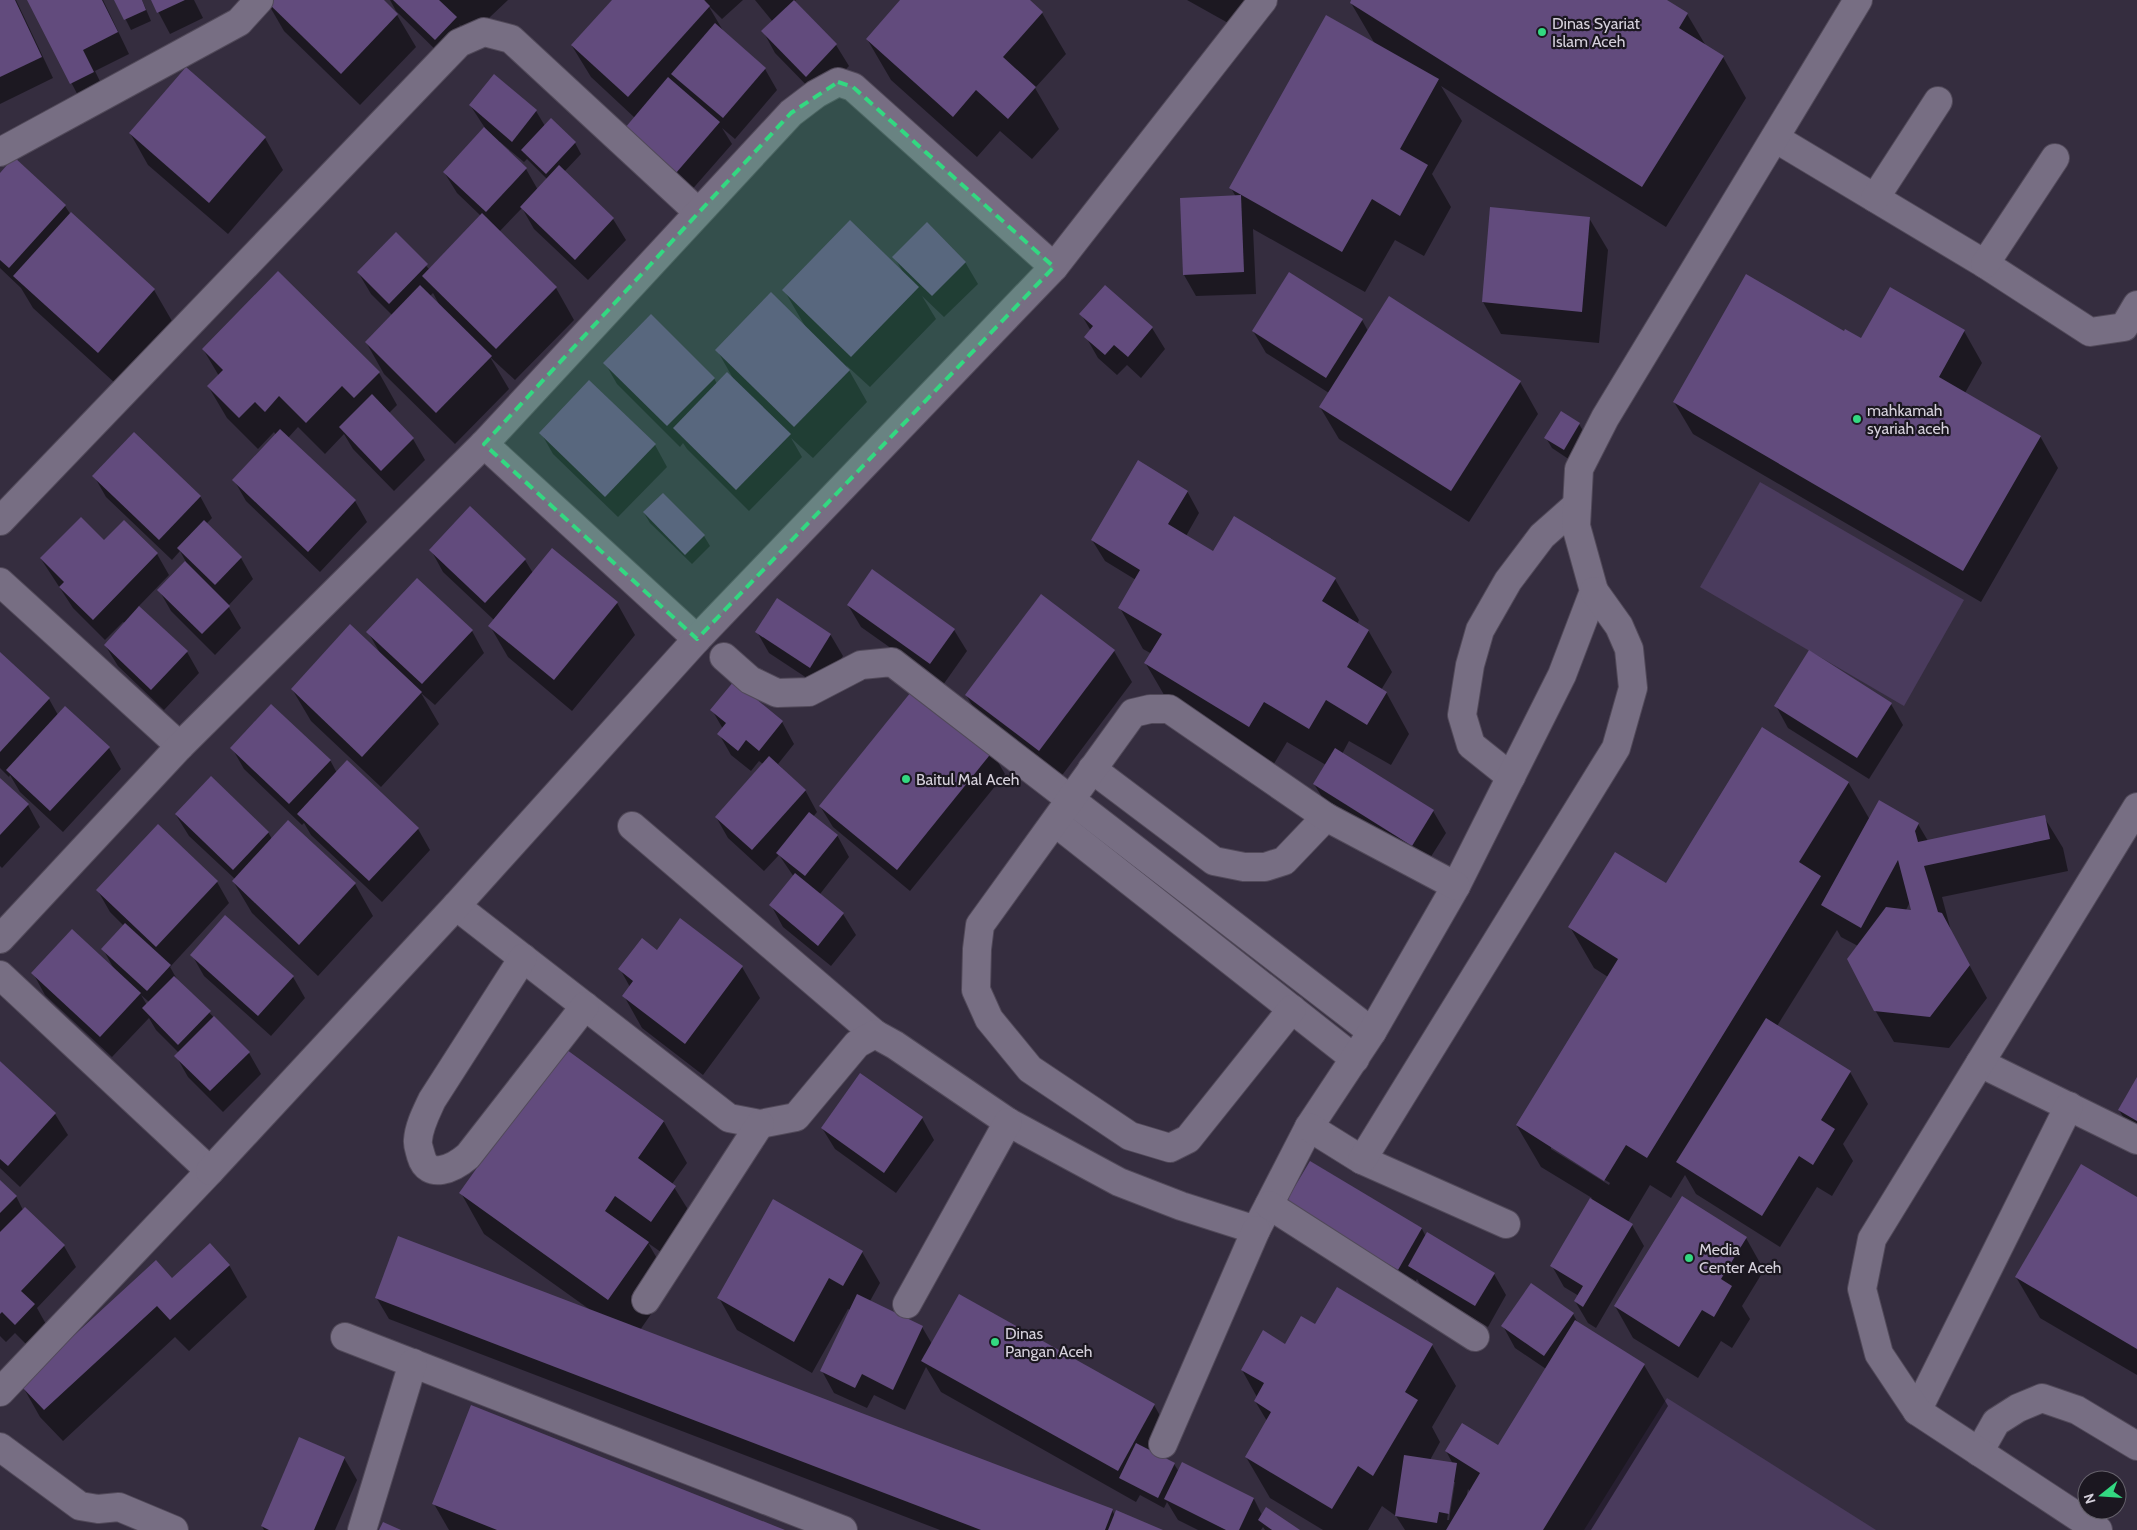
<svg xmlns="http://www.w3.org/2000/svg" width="2137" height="1530" viewBox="0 0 2137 1530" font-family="Cabin,sans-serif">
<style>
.pitch{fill:#4a3b5d}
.shadow{fill:#0007;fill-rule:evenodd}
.building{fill:#624b7d}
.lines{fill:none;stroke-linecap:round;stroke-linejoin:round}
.minor-casing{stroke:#514959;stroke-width:30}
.minor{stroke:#776e83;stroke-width:28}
.marked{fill:#33d881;fill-opacity:0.2;stroke:#33d881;stroke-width:4;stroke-dasharray:10 6;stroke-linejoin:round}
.poi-dot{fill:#33d881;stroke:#1b1720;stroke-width:2}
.labels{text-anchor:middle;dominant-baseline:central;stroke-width:4.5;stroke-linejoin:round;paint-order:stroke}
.poi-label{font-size:16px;fill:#d5d0db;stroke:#1b1720;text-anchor:start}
</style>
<rect width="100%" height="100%" fill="#352d3f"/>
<!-- pitch -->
<g class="pitch">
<path d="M1760 482 1964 600 1904 706 1700 587Z"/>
<path d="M1667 1398 1876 1530H1584Z"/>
</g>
<!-- shadow -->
<g class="shadow">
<path d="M0 0H16L53 78 0 104Z"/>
<path d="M28 0H103L129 54 95 71 106 94 83 105Z"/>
<path d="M116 0H142L151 21 131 30Z"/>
<path d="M152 0H194L203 18 170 34Z"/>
<path d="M266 0H382L397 15 416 47 360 105 284 31Z"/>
<path d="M390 0H508L471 35 459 24 468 39 447 61 396 11Z"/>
<path d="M614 0H702L706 4 705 0H743L722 19 708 5 725 34 765 69 777 90 735 139 722 128 732 144 689 193 635 118 591 77 572 46Z"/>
<path d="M755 0H796L794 2 836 45 849 66 818 97 775 53 763 31 773 22Z"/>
<path d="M901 0H1028L1042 13 1066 54 1035 88 1059 129 1032 159 1000 131 977 157 891 80 867 39Z"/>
<path d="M1187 0H1264L1246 33Z"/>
<path d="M1353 0H1665L1687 14 1706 46 1723 57 1746 98 1666 227 1441 86 1462 121 1432 174 1451 207 1424 256 1395 240 1365 292 1253 229 1256 294 1196 296 1184 275 1236 197 1231 188 1375 44 1351 3Z"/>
<path d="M495 76 536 111 545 126 551 120 575 143 581 154 564 172 613 219 626 240 588 280 534 229 522 208 499 232 556 288 574 320 515 380 490 357 509 389 455 444 384 374 366 342 392 315 371 294 358 272 396 234 429 269 481 216 457 193 444 172 485 128 470 105ZM500 142 524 162 527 159 548 180 538 190 526 169 499 143ZM433 293 441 308 429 297Z"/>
<path d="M130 133 265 138 283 170 228 234 148 165Z"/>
<path d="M14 159 65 206 71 215 154 290 172 321 116 384 33 308 21 288 0 268V175Z"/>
<path d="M1589 218 1608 250 1599 343 1501 334 1483 302Z"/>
<path d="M894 257 965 262 978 284 944 317 922 296 936 319 870 387 846 365 867 402 813 458 791 438 802 457 749 511 687 449 683 443 680 447 617 384 605 363 714 378 717 384 734 380 717 350 805 326 784 290 903 272Z"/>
<path d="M1105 287 1152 328 1165 349 1141 378 1127 365 1117 375 1098 358 1086 337 1091 331 1081 314Z"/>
<path d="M1362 320 1368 331 1520 382 1538 414 1469 522 1339 439 1320 407 1329 393 1266 353 1253 331Z"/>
<path d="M1964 331 1982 363 1965 393 2040 436 2058 468 1981 602 1693 434 1674 402 1845 333 1861 340Z"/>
<path d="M203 349 379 373 397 405 388 414 413 439 425 460 394 491 353 449 344 434 325 454 298 427 288 438 355 501 367 522 320 572 246 501 234 480 276 435 274 432 258 449 227 418 208 386 219 376Z"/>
<path d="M589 381 655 445 667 467 618 517 553 454 541 433Z"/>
<path d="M1579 424 1585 434 1570 460 1552 448 1546 438Z"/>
<path d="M94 476 200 496 212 518 206 524 241 558 253 579 228 606 241 628 215 655 171 611 159 590 186 562 180 551 172 560 106 497Z"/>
<path d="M1187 491 1199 513 1186 536 1214 553 1335 579 1359 620 1357 624 1368 630 1392 672 1381 690 1386 692 1409 734 1391 765 1349 741 1342 754 1433 811 1446 833 1425 866 1327 805 1314 784 1326 765 1287 742 1272 767 1170 705 1146 664 1152 654 1143 649 1120 608 1136 580 1105 561 1092 540Z"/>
<path d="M644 513 704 536 710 546 692 564 650 523Z"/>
<path d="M104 542 157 554 169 575 138 607 187 652 199 673 164 710 118 666 105 645 125 623 123 622 105 640 73 608 41 559Z"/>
<path d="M431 550 525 560 533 573 617 603 635 635 572 711 508 657 490 626 494 620 443 572Z"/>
<path d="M872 571 954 630 967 651 943 685 861 627 848 605Z"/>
<path d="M472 631 484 653 435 705 421 693 439 724 381 787 311 721 292 689 380 653 368 632Z"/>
<path d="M757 632 830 634 843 656 822 688 769 653Z"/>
<path d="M1114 651 1132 682 1057 782 985 727 966 695Z"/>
<path d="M0 654 49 699 58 715 109 748 121 769 63 832 20 792 10 775 9 777 0 768Z"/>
<path d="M734 683 782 722 794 744 778 764 805 790 817 812 813 817 837 835 849 857 820 894 843 914 856 935 831 966 783 927 771 905 794 877 779 855 764 871 728 838 716 817 763 764 759 761 751 771 731 755 719 734 723 729 712 710Z"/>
<path d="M1891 704 1903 725 1869 779 1788 728 1776 706Z"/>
<path d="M232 748 330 760 337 773 418 829 430 850 382 902 311 835 304 823 302 825 244 769Z"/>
<path d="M992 752 1005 774 910 891 833 827 820 806Z"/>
<path d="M0 780 28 805 40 827 2 868 0 866Z"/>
<path d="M1848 782 1870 820 1918 824 1928 841 2044 817 2063 848 2068 871 1942 897 1951 931 1987 998 1949 1048 1894 1042 1875 1010 1858 946 1841 937 1837 930 1777 1026 1850 1072 1868 1104 1843 1144 1853 1161 1832 1196 1817 1187 1780 1247 1696 1194 1685 1175 1671 1198 1650 1185 1628 1222 1632 1225 1644 1246 1596 1328 1588 1323 1575 1301 1579 1296 1564 1287 1552 1266 1592 1198 1541 1167 1517 1126 1608 977 1594 968 1570 927 1666 885ZM1910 902 1913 911 1906 910ZM1551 1146 1610 1183 1609 1185 1551 1149Z"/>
<path d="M176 815 268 832 272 839 355 884 373 916 318 976 252 913 233 881 235 879 189 836Z"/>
<path d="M217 882 229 903 170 967 178 981 249 1053 261 1074 223 1112 188 1077 176 1056 179 1053 156 1030 149 1018 112 1057 45 995 33 973 114 969 103 949 124 926 110 912 98 891ZM141 995 149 1002 147 1005Z"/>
<path d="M657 951 742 967 760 998 703 1075 642 1028 624 996 630 987 620 969Z"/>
<path d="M192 955 293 977 305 998 271 1036 204 976Z"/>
<path d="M563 1049 664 1122 687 1163 672 1184 699 1227 675 1262 648 1243 672 1284 640 1330 1112 1510 1115 1516 1159 1530H940L389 1319 376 1297 589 1309 484 1234 461 1193Z"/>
<path d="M0 1061 55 1114 68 1135 20 1187 0 1168Z"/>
<path d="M2137 1080V1140L2119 1110Z"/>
<path d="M922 1118 934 1140 896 1193 835 1149 822 1128Z"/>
<path d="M0 1182 16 1196 23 1210 64 1246 76 1267 37 1308 47 1326 28 1346 15 1333 6 1342 0 1336Z"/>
<path d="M2137 1198V1375L2040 1318 2016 1277Z"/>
<path d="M1299 1224 1422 1229 1426 1237 1494 1274 1506 1295 1488 1327 1422 1287 1417 1279 1410 1291Z"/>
<path d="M1746 1238 1764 1270 1742 1306 1750 1319 1732 1348 1721 1341 1698 1378 1633 1338 1615 1306Z"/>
<path d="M862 1252 880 1283 870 1301 922 1327 932 1344 1154 1405 1172 1437 1161 1457 1174 1464 1179 1472 1183 1464 1254 1499 1262 1515 1298 1530H1265L1263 1527 1261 1530H1198L1178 1520 1167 1502 1164 1508 1140 1495 1136 1502 941 1392 926 1367 905 1410 874 1395 867 1408 834 1393 822 1371 850 1310 848 1309 812 1373 737 1330 719 1298Z"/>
<path d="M229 1265 247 1297 189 1351 175 1337 63 1441 40 1417 22 1385 172 1280Z"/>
<path d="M1573 1314 1579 1325 1644 1365 1668 1406 1591 1530H1405L1396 1516 1382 1506 1368 1530H1323L1270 1498 1246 1457 1267 1421 1255 1401 1257 1397 1242 1370 1316 1326 1432 1345 1456 1386 1432 1427 1440 1442 1430 1460 1453 1464 1446 1451 1499 1447 1546 1369 1515 1348 1503 1326ZM1453 1482H1455L1449 1520H1447ZM1468 1489 1470 1492 1466 1499Z"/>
<path d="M344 1458 357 1480 335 1530H264L262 1526Z"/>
<path d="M434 1504 782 1530H449Z"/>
</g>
<!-- building -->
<g class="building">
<path d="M0 0H15L42 57 0 77Z"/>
<path d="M27 0H102L118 32 83 50 94 72 70 84Z"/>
<path d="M114 0H142L146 10 124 20Z"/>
<path d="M151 0H185L157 13Z"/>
<path d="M265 0H384L398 14 341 74Z"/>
<path d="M393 0H439L457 17 435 40Z"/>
<path d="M612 0H704L710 6 628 97 571 45Z"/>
<path d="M794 0 837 44 806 77 761 31Z"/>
<path d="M900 0H1030L1043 12 1003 57 1036 87 1008 119 976 90 953 117 866 39Z"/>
<path d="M1351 0H1667L1688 13 1679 28 1724 56 1642 187 1350 3Z"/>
<path d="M1326 15 1439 79 1400 149 1428 165 1400 216 1372 199 1342 252 1229 188Z"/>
<path d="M715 23 766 68 723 118 671 74Z"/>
<path d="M186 67 266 137 209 203 129 133Z"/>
<path d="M494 74 537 110 512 142 469 105Z"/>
<path d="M668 77 720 122 676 173 625 128Z"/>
<path d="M551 118 576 142 546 174 521 150Z"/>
<path d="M484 127 527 168 486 212 443 172Z"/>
<path d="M14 157 66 205 9 268 0 260V173Z"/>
<path d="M559 165 614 218 575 260 520 207Z"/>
<path d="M1241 195 1244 272 1183 275 1180 198Z"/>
<path d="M1490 207 1590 217 1582 312 1482 302Z"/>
<path d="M71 212 155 289 98 353 13 276Z"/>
<path d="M482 213 557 287 496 349 422 276Z"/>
<path d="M850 220 919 287 851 357 782 290Z"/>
<path d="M927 222 966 262 932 296 892 257Z"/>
<path d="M396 232 428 264 389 304 357 272Z"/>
<path d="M278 271 380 372 354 398 342 386 306 423 279 396 265 412 255 402 239 418 207 386 223 370 202 349Z"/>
<path d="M1289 272 1363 319 1326 378 1252 331Z"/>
<path d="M1746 274 1844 331 1845 329 1861 338 1890 287 1965 330 1939 377 2041 436 1963 571 1673 402Z"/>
<path d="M420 285 492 356 436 413 365 342Z"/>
<path d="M1105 285 1153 327 1128 357 1114 345 1105 355 1084 337 1093 326 1079 314Z"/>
<path d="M771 292 850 370 794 427 715 350Z"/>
<path d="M1389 296 1521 381 1451 491 1319 407Z"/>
<path d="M651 314 715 378 667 426 603 363Z"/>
<path d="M727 372 791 434 736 490 673 428Z"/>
<path d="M589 380 656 444 605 497 539 433Z"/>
<path d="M372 394 414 438 381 471 339 427Z"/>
<path d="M1561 411 1580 423 1564 450 1544 438Z"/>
<path d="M280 429 356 500 308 552 232 480Z"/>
<path d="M134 432 201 496 159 540 92 476Z"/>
<path d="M1138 460 1188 491 1168 524 1213 551 1234 516 1336 578 1322 601 1369 630 1347 667 1387 692 1367 725 1326 700 1309 729 1264 702 1249 727 1144 663 1162 634 1118 608 1140 570 1091 540Z"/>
<path d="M663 493 705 535 685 555 643 512Z"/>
<path d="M470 506 526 559 485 603 429 550Z"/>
<path d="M81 517 104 540 124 520 158 553 93 620 59 587 64 582 40 558Z"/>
<path d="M204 520 242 557 215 585 177 548Z"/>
<path d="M552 548 618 602 554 680 488 626Z"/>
<path d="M185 561 230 606 202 634 157 590Z"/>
<path d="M872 569 955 629 930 664 847 605Z"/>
<path d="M417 578 473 630 422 684 366 632Z"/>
<path d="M1041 594 1115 650 1039 751 965 695Z"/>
<path d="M777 598 831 634 810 668 755 632Z"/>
<path d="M139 606 188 651 151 690 104 645Z"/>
<path d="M350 624 422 692 362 757 291 689Z"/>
<path d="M1809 650 1892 703 1857 758 1774 706Z"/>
<path d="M0 652 50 698 0 752Z"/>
<path d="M734 681 783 721 759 751 746 740 738 751 717 734 726 723 710 710Z"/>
<path d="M915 687 993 751 897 870 819 806Z"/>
<path d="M271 704 331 760 289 804 230 748Z"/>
<path d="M65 706 110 747 50 811 6 770Z"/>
<path d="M1762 727 1849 782 1799 862 1821 876 1647 1158 1626 1145 1604 1181 1516 1125 1618 959 1568 927 1615 852 1666 883Z"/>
<path d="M1335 748 1434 810 1412 846 1313 784Z"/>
<path d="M769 756 806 790 752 850 715 817Z"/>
<path d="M347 760 419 828 369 881 297 814Z"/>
<path d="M211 776 269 832 233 870 175 814Z"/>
<path d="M0 778 29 804 0 835Z"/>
<path d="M1879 800 1919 823 1915 831 1918 842 2045 815 2050 839 1924 866 1938 912 1942 913 1970 965 1930 1017 1874 1011 1847 959 1886 907 1911 910 1898 860 1861 928 1821 905Z"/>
<path d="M809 812 838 835 805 876 776 853Z"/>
<path d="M288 820 356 883 299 945 232 881Z"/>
<path d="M158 824 218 881 156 947 96 890Z"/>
<path d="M795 873 844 913 818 946 769 905Z"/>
<path d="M225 915 294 976 258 1016 190 955Z"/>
<path d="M680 918 743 966 685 1044 622 996 633 981 618 969 642 938 657 950Z"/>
<path d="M125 923 171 965 147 991 101 949Z"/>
<path d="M72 929 141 993 100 1037 31 973Z"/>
<path d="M174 976 211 1011 178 1045 142 1008Z"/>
<path d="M214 1016 250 1052 210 1091 174 1056Z"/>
<path d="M1766 1018 1851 1071 1821 1120 1835 1129 1813 1165 1799 1156 1762 1216 1676 1162Z"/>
<path d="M563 1047 664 1121 638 1158 676 1186 651 1222 615 1196 605 1211 649 1242 608 1300 459 1193Z"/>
<path d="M0 1061 56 1113 8 1166 0 1159Z"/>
<path d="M860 1073 923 1117 884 1173 821 1128Z"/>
<path d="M2137 1077V1121L2118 1110Z"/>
<path d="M1310 1161 1422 1228 1398 1270 1285 1203Z"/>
<path d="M2081 1164 2137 1197V1349L2015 1277Z"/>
<path d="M0 1180 17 1196 0 1213Z"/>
<path d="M1682 1196 1747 1237 1721 1279 1732 1286 1714 1317 1702 1310 1679 1347 1614 1306Z"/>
<path d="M1590 1198 1633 1224 1583 1307 1574 1301 1583 1286 1550 1266Z"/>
<path d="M773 1199 863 1251 843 1286 829 1278 794 1342 717 1298Z"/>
<path d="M25 1207 65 1245 21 1291 35 1304 15 1325 2 1312 0 1314V1232Z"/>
<path d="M1427 1232 1495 1273 1475 1306 1408 1266Z"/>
<path d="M398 1236 1113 1509 1105 1530H981L375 1298Z"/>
<path d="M210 1243 230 1265 170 1320 157 1306 44 1410 20 1385 156 1260 172 1278Z"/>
<path d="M1531 1283 1574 1313 1544 1356 1501 1326Z"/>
<path d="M1337 1287 1433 1344 1405 1392 1418 1400 1373 1476 1358 1466 1332 1509 1245 1457 1271 1412 1254 1401 1264 1383 1241 1370 1263 1330 1285 1344 1301 1316 1315 1324Z"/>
<path d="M857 1294 923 1326 893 1390 862 1374 855 1388 820 1371Z"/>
<path d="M959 1294 1155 1404 1118 1471 921 1361Z"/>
<path d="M1575 1320 1645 1364 1543 1530H1446L1480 1473 1445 1451 1462 1423 1498 1445Z"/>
<path d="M471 1405 609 1460 785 1530H497L432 1504Z"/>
<path d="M299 1437 345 1457 314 1530H269L261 1526Z"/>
<path d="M1136 1443 1175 1463 1158 1498 1119 1478Z"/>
<path d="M1404 1455 1457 1463 1449 1514 1439 1512 1437 1523 1395 1516Z"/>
<path d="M1182 1462 1254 1498 1239 1530H1226L1164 1499Z"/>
<path d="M1266 1507 1300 1530H1272L1258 1520Z"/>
<path d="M1116 1510 1163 1530H1108Z"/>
<path d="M383 1522 401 1530H379Z"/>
</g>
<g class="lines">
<!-- minor casing -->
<g class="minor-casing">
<g id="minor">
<path d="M1775 138 1985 264 2090 332 2124 327 2137 305"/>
<path d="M0 152 239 22 259 0"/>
<path d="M1875 198 1938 101"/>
<path d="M1985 264 2055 158"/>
<path d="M484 444 697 639"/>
<path d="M0 521 459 43 484 32 511 39 698 212"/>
<path d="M0 582 180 746"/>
<path d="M724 657 750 680 777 693 809 692 861 665 892 662 1372 1032"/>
<path d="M1092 769 1214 861 1244 867H1265L1284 861 1326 817"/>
<path d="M1511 777 1471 745 1462 715 1470 665 1480 630 1508 581 1542 536 1577 505"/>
<path d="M1056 823 1355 1059"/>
<path d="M632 826 875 1034"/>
<path d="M456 906 729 1118 760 1124 796 1117 857 1044 875 1034 895 1045 1008 1122 1119 1182 1181 1206 1256 1230 1309 1127 1372 1032 1456 886 1562 675 1594 591 1576 526 1579 469 1605 418 1858 0"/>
<path d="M0 939 180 746 484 444 791 113 816 94 838 82 853 87 1054 267"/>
<path d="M523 958 432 1100C426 1113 419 1126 418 1140 417 1145 420 1151 421 1156 428 1181 454 1168 468 1156L585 1006"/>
<path d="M0 975 210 1171 0 1392"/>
<path d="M1292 1009 1188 1139 1170 1148 1130 1136 1030 1069 989 1019 976 990 977 949 980 925 1133 713 1150 709H1169L1326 817 1456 886"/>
<path d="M1980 1063 2137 1140"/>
<path d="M1309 1127 1362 1160 1506 1224"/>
<path d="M1362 1160 1616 748 1633 688 1629 649 1619 626 1594 591"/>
<path d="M210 1171 456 906 697 639 1054 267 1263 0"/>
<path d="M1269 1205 1475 1337"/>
<path d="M646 1300 760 1124"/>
<path d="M907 1304 1008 1122"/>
<path d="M345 1337 843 1530"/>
<path d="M1917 1411 2069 1106"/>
<path d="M1163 1444 1256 1230"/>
<path d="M0 1447 80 1506 98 1509 119 1507 174 1530"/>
<path d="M1979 1452 1996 1422 2018 1408 2042 1398 2077 1410 2137 1446"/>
<path d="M362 1530 413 1363"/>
<path d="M2098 1530 1917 1411 1879 1354 1862 1289 1872 1239 2137 807"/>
</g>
</g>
<!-- minor -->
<use href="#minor" class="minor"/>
</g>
<!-- marked area -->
<path class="marked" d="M838 82 853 87 1054 267 697 639 484 444 791 113Z"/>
<!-- markers -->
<g class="poi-dot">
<circle cx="1542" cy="32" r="5"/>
<circle cx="1857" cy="419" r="5"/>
<circle cx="906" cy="779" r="5"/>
<circle cx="1689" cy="1258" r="5"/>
<circle cx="995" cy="1342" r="5"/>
</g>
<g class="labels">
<!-- poi labels -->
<g class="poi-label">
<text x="1552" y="23">Dinas Syariat<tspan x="1552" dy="18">Islam Aceh</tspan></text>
<text x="1867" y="410">mahkamah<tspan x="1867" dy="18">syariah aceh</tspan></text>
<text x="916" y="779">Baitul Mal Aceh</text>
<text x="1699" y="1249">Media<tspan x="1699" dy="18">Center Aceh</tspan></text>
<text x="1005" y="1333">Dinas<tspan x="1005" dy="18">Pangan Aceh</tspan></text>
</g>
</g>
<!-- north arrow -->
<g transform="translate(2102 1495) rotate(253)"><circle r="24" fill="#1b1720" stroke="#65616b"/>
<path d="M0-4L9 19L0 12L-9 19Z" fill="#33d881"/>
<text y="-8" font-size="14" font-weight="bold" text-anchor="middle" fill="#d5d0db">N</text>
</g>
</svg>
